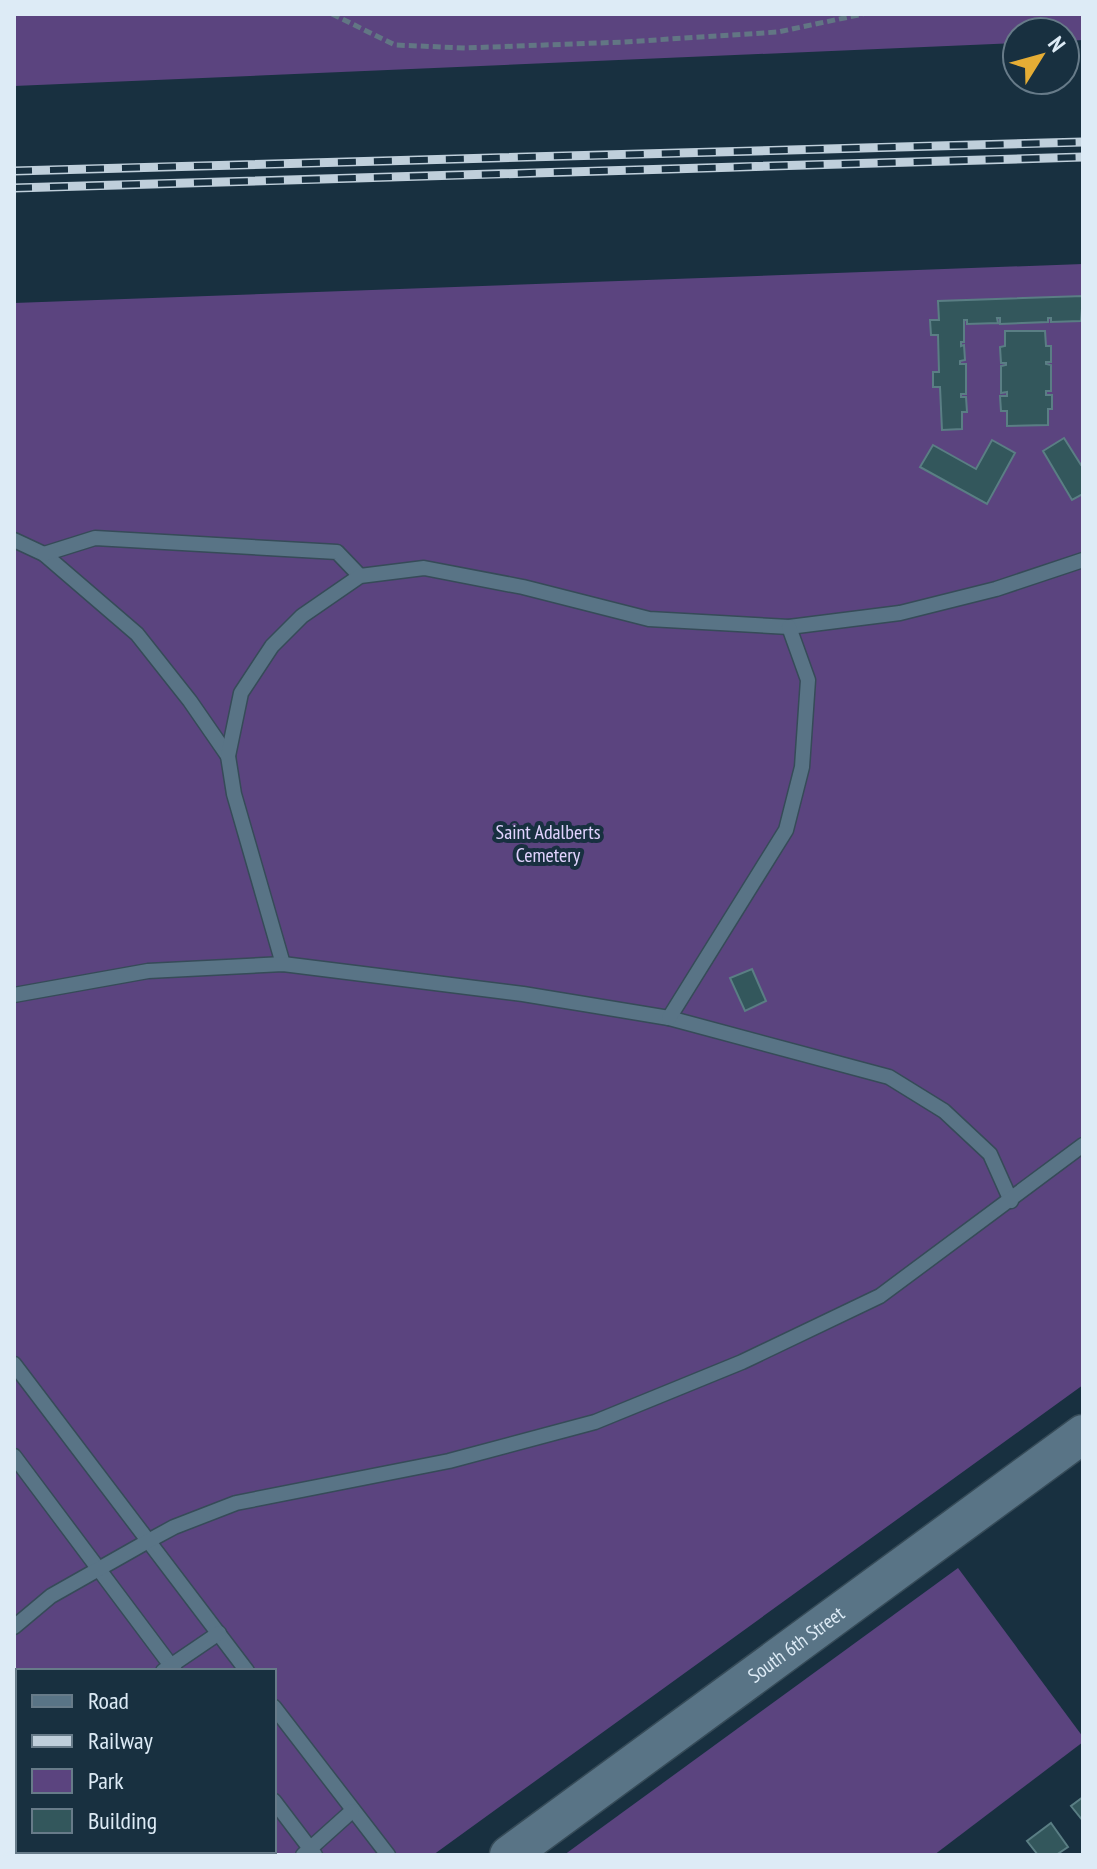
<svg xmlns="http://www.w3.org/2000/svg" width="1097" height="1869" viewBox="0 0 1097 1869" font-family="'PT Sans Narrow',sans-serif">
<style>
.green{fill:#5b447f;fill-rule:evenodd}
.building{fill:#33575c;stroke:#5a7e84;stroke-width:2}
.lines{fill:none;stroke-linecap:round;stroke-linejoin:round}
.lane-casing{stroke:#364b58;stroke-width:17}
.secondary-casing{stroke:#364b58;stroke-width:41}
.path{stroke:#627684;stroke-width:5;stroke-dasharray:8 4;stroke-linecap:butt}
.lane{stroke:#597486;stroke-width:14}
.secondary{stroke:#597486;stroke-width:38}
.rail-casing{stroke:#bfcfdb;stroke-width:9}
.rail{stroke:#183040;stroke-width:6;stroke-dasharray:18;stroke-linecap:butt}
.labels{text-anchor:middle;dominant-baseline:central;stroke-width:8;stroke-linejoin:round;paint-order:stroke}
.park-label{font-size:20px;fill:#e1d3fe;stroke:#183040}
.street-label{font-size:20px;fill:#ddebf6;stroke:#183040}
</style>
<rect width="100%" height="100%" fill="#183040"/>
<!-- green -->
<g class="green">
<path d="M14 14H1083V40L1065 41V32H1017V43L14 86Z"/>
<path d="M1083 264V1385L433 1855H14V303ZM18 1671H274V1851H18Z"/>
<path d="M958 1568 1083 1737V1742L934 1855H564Z"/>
</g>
<!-- building -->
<g class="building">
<path d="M1083 296 1081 321 1051 322V318H1048V322L1000 324V318H997L998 323 967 324V320H964V342H961V346L964 345 965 360 960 361V364H966V394H961V397H966L967 412H962V429L942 430 940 387H933V372H939L938 335H931L930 320H939L938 301Z"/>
<path d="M1005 331H1045L1046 346H1051V362H1046V364L1051 365V391H1046V395H1052V409H1048V425L1007 426V411H1001L1000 396H1007V392L1001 393V366L1006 365V363H1001L1000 347 1005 346Z"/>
<path d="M1064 438 1081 465 1083 464V494L1072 500 1043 451Z"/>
<path d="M992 440 1015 453 987 504 920 467 933 445 976 469Z"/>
<path d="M752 969 766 1001 745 1011 730 978Z"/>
<path d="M1083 1797V1821L1071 1806Z"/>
<path d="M1051 1823 1068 1847 1056 1855H1038L1027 1841Z"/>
<path d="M71 1851H180L175 1855H74Z"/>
</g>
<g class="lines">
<!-- lane casing -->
<g class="lane-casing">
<g id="lane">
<path d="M14 540 44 554 137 634 190 701 228 756"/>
<path d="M44 554 95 538 337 552 360 576"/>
<path d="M283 964 234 794 228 756 241 693 272 646 302 616 360 576 424 568 523 587 649 619 789 627 900 613 996 589 1083 560"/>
<path d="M14 995 148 971 283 964 523 994 669 1018 889 1077 944 1111 990 1154 1011 1201"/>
<path d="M669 1018 786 830 802 767 808 680 789 627"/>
<path d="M14 1364 247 1671"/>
<path d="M14 1456 175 1671"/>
<path d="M14 1627 51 1596 150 1540 174 1527 236 1503 449 1461 595 1422 742 1362 880 1296 1083 1145"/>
<path d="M163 1671 219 1633"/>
<path d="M274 1707 388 1855"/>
<path d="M14 1782 18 1779"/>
<path d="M274 1801 315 1855"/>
<path d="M14 1825 18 1830"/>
<path d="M33 1851 36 1855"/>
<path d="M303 1855 352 1811"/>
</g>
</g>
<!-- secondary casing -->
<g class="secondary-casing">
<g id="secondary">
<path id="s1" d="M509 1855 1083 1434"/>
</g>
</g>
<!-- path -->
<path class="path" d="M332 14 395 45 465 48 624 42 778 32 863 14"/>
<!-- lane -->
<use href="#lane" class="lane"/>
<!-- secondary -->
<use href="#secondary" class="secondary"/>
<!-- rail casing -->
<g class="rail-casing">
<g id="rail">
<path d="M14 171 1083 142"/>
<path d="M14 188 1083 157"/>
</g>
</g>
<!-- rail -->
<use href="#rail" class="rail"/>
</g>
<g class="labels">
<!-- park labels -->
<g class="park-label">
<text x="548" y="832">Saint Adalberts<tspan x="548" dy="23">Cemetery</tspan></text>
</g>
<!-- street labels -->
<g class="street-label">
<text stroke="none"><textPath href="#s1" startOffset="356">South 6th Street</textPath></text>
</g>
</g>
<!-- border -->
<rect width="1097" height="1869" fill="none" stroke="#ddebf6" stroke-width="32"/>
<!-- legend -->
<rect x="16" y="1669" width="260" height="184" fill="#183040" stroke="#677b89" stroke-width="2"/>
<rect x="32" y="1695" width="40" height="12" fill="#597486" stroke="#677b89" stroke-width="2"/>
<text x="88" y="1709" font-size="24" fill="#ddebf6">Road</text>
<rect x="32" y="1735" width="40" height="12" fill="#bfcfdb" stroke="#677b89" stroke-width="2"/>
<text x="88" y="1749" font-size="24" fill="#ddebf6">Railway</text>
<rect x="32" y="1769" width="40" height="24" fill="#5b447f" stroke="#677b89" stroke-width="2"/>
<text x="88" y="1789" font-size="24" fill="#ddebf6">Park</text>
<rect x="32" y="1809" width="40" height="24" fill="#33575c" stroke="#677b89" stroke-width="2"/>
<text x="88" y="1829" font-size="24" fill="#ddebf6">Building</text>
<!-- north arrow -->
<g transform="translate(1041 56) rotate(53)"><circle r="38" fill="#183040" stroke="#677b89" stroke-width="2"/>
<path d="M0-6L14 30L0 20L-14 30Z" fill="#e5ad35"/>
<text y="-12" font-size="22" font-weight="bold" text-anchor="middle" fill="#ddebf6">N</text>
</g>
</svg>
